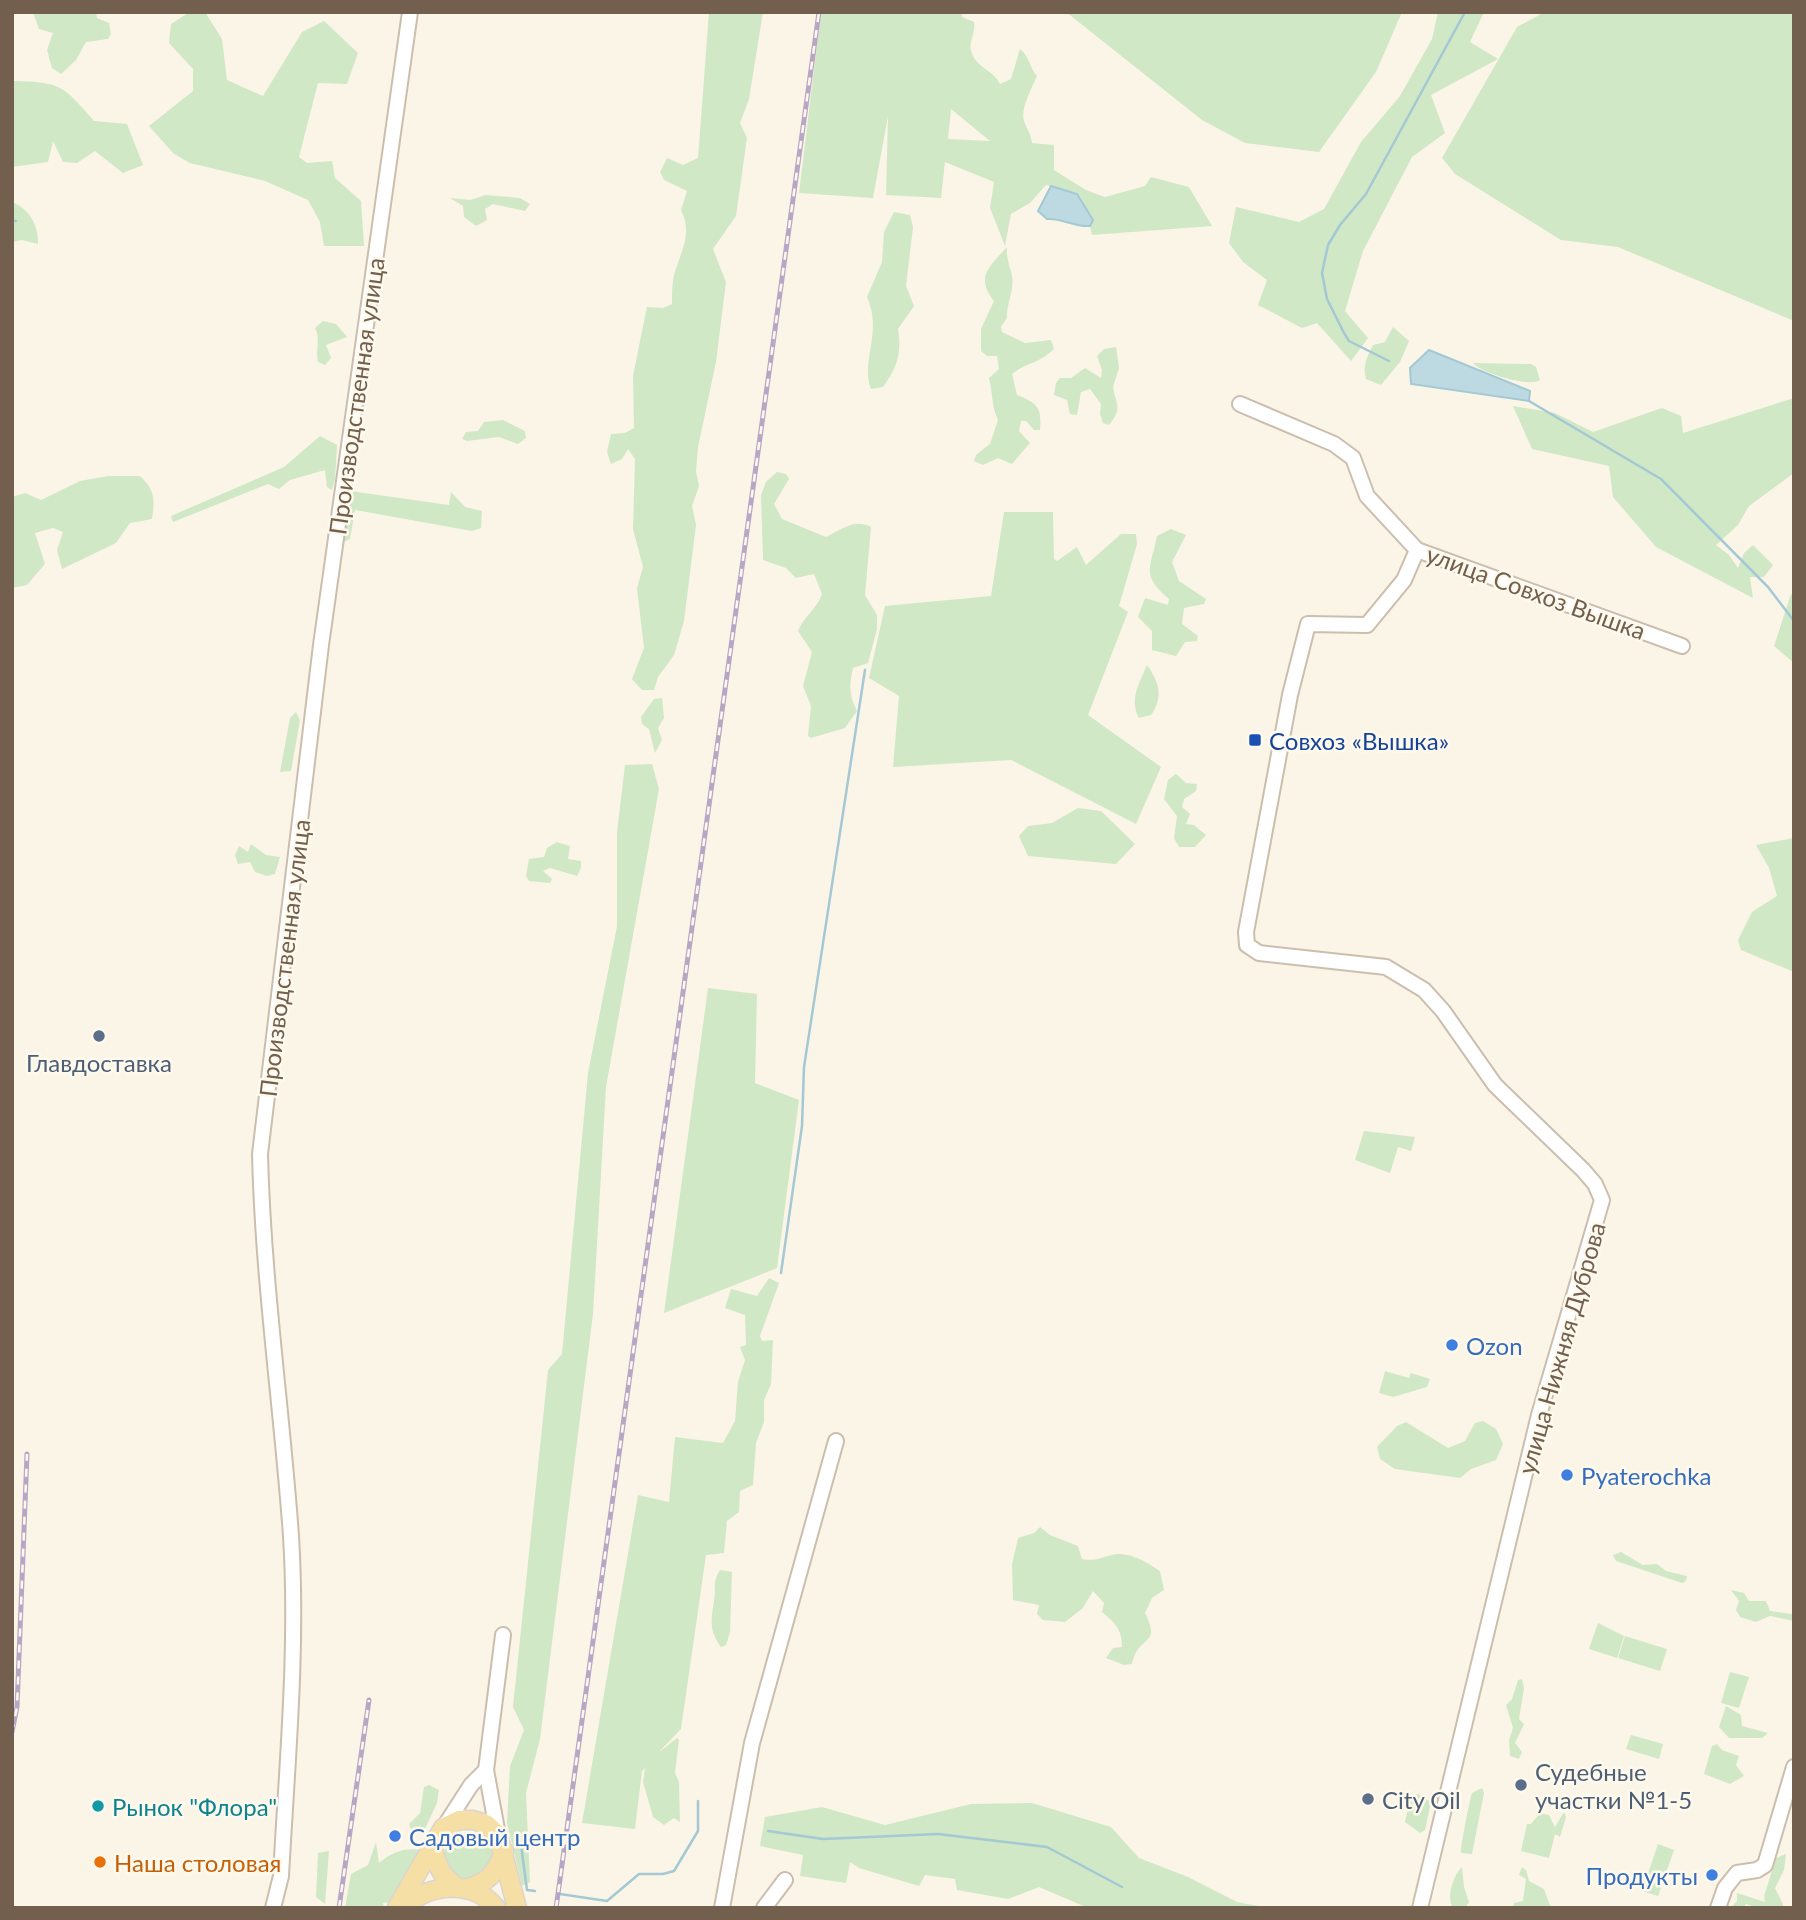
<svg xmlns="http://www.w3.org/2000/svg" width="1806" height="1920" viewBox="0 0 1806 1920" font-family="Lato,sans-serif">
<style>
.green{fill:#d0e8c6;fill-rule:evenodd}
.water{fill:#bddae3;stroke:#a4c8d4;stroke-width:2}
.lines{fill:none;stroke-linecap:round;stroke-linejoin:round}
.stream{stroke:#a4c8d4;stroke-width:2.5}
.minor-casing{stroke:#ccbeae;stroke-width:18}
.major-casing{stroke:#dbd5d1;stroke-width:21}
.minor{stroke:#fff;stroke-width:14}
.major{stroke:#f5dfa4;stroke-width:18}
.rail-casing{stroke:#b9a6c4;stroke-width:5}
.rail{stroke:#fef9ed;stroke-width:2.5;stroke-dasharray:8;stroke-linecap:butt}
.transit-dot{fill:#1a4fb4;stroke:#fef9ed;stroke-width:2.5}
.service-dot{fill:#5c6f8a;stroke:#fef9ed;stroke-width:2.5}
.shop-dot{fill:#3f7fe0;stroke:#fef9ed;stroke-width:2.5}
.culture-dot{fill:#0f9aa8;stroke:#fef9ed;stroke-width:2.5}
.food-dot{fill:#e8710a;stroke:#fef9ed;stroke-width:2.5}
.labels{text-anchor:middle;dominant-baseline:central;stroke-width:5;stroke-linejoin:round;paint-order:stroke}
.street-label{font-size:24px;fill:#735f4d;stroke:#fef9ed}
.transit-label{font-size:24px;fill:#164399;stroke:#fef9ed;text-anchor:start}
.service-label{font-size:24px;fill:#4e5e75;stroke:#fef9ed;text-anchor:start}
.shop-label{font-size:24px;fill:#366cbe;stroke:#fef9ed;text-anchor:start}
.culture-label{font-size:24px;fill:#0d838f;stroke:#fef9ed;text-anchor:start}
.food-label{font-size:24px;fill:#c56008;stroke:#fef9ed;text-anchor:start}
</style>
<rect width="100%" height="100%" fill="#fbf5e7"/>
<!-- green -->
<g class="green">
<path d="M33 12H96L97 18 109 23 111 34 108 39 86 42 76 60 61 74 52 68 47 50 53 33 39 29Z"/>
<path d="M190 12H205L222 39 227 80 263 96 302 32 324 21 358 53 347 84 318 83 299 157 307 163 332 161 335 178 361 201 364 246H324L320 222 308 200 265 181 190 163 174 154 149 126 193 91V69L169 43 171 24Z"/>
<path d="M709 12H763L749 99 740 123 747 138 736 216 713 249 726 282 716 362 698 447 696 471 699 486 692 506 696 525 684 621 674 655 658 677 654 690H642L632 679 644 648 637 588 643 567 633 529 635 459 628 449 622 459 611 464 607 452 611 434 625 433 634 428 633 376 647 307 663 308 672 304C672 294 672 284 674 275 681 251 693 234 681 210L687 191 664 180 660 172 667 158 683 165 698 158Z"/>
<path d="M821 12H962V17L974 22C976 32 969 41 971 50 975 68 993 69 1000 84L1011 79 1020 49C1030 57 1029 67 1037 76 1032 88 1020 109 1024 121 1027 130 1031 133 1032 143L1054 145V170L1086 190 1105 197 1145 186 1151 177 1189 187 1212 226 1092 235 1090 226 1093 220 1077 194 1046 185 1030 203 1011 214 1005 246 990 208 994 182 945 162 941 198 886 195 888 116 873 198 799 193ZM951 109 990 141 948 139Z"/>
<path d="M1066 12H1402L1376 72 1319 152 1245 143 1202 120Z"/>
<path d="M1438 12H1484L1470 42 1498 59 1431 95 1445 133 1412 157 1363 251 1345 311 1368 338 1351 361 1317 323 1302 328 1258 305 1267 280 1243 262 1229 243 1236 207 1299 222 1324 209 1361 142 1400 96 1432 39Z"/>
<path d="M1545 12H1794V321L1618 247 1561 240 1455 174 1442 158 1517 27Z"/>
<path d="M14 81C61 82 64 86 94 121L127 124 143 165 123 173 95 151 77 163 63 162 53 141 48 162 12 167Z"/>
<path d="M486 195 520 198 530 204 525 211 493 204 485 209 487 220 476 226 464 217 463 206 450 198 470 200Z"/>
<path d="M12 202C29 209 39 225 38 244L22 240 12 242Z"/>
<path d="M894 212 910 215 913 227 906 286 914 306 898 329C902 353 897 368 883 387L871 389C860 362 883 333 867 297L882 262 884 232Z"/>
<path d="M1007 247C1006 259 1010 266 1012 276 1015 289 1006 304 1007 318L1001 327 1002 332 1025 343 1051 340 1054 349C1037 365 1027 362 1012 374L1017 395C1038 403 1042 408 1040 430H1034L1026 421H1021L1019 431 1030 443 1012 464 998 458 983 465 974 461 976 455 990 444 998 420C991 405 993 393 989 378L999 369 997 356H987L981 351V329L994 301C975 277 989 267 1007 247Z"/>
<path d="M323 321 336 324 347 337 326 345 331 358 325 365 318 362C315 351 321 338 315 328Z"/>
<path d="M1393 327 1409 341 1400 362 1381 385 1366 379C1362 366 1367 357 1373 345L1385 342Z"/>
<path d="M1116 347 1119 368 1113 387C1116 405 1123 408 1109 425L1103 423 1100 414 1101 404 1090 389 1081 392 1077 415 1070 414 1067 400 1054 395 1056 383 1060 378H1071L1085 368 1101 378 1102 370 1097 356 1104 349Z"/>
<path d="M1473 363 1531 364 1536 367 1540 380C1528 388 1480 372 1473 363Z"/>
<path d="M1794 398V473L1749 506 1738 525 1716 545 1729 555 1738 568 1744 553 1753 545 1773 565 1764 577H1750L1753 598 1656 547 1613 497 1609 466 1532 449 1513 406 1555 413 1593 432 1662 408 1681 416 1683 433Z"/>
<path d="M503 420 525 431 526 438 518 444 499 437 467 441 462 439 466 432 478 431 484 422Z"/>
<path d="M320 436 337 445 335 479 332 490 327 487 325 470 290 480 279 489 268 484 173 522 171 516 284 467Z"/>
<path d="M777 472 786 474 789 479 774 504 782 519 826 537C842 529 855 518 871 527L865 595 877 615V629L868 663 853 668C849 686 849 695 857 711L845 728 811 738 808 736 811 706 803 686 812 652 798 631C804 616 817 609 822 594L814 574 796 578 786 568 763 560 761 495 766 482Z"/>
<path d="M108 476H140C155 490 155 499 152 519L130 523 116 543 62 569 57 550 63 532 53 528 35 533 45 564 27 585 12 588V497L25 493 41 500 80 481Z"/>
<path d="M349 488 357 492 449 505 451 492 465 507 482 511 481 528 472 531 355 510 350 539 343 542 340 534Z"/>
<path d="M1004 512H1053L1054 559 1057 561 1077 547 1086 565 1121 534H1136L1137 544 1119 606 1128 612 1088 715 1161 767 1136 824 1011 760 893 767 899 696 869 678 885 606 991 596Z"/>
<path d="M1171 529 1186 535 1172 562 1179 581 1206 599 1204 604 1184 608 1182 624 1198 636 1197 641 1185 642 1176 656 1152 650V631L1138 617 1145 598 1168 605 1169 599C1141 575 1150 570 1157 536Z"/>
<path d="M1791 594 1794 595V663L1774 646Z"/>
<path d="M1147 665C1159 682 1164 697 1151 715L1139 718C1129 700 1139 684 1147 665Z"/>
<path d="M662 698 664 718 658 728 662 740 655 753 649 729 642 724 641 717 654 699Z"/>
<path d="M296 712 300 720 291 771 280 772 290 718Z"/>
<path d="M652 764 659 789 606 1087 593 1314 540 1739 526 1793 530 1882 522 1886 507 1823 510 1766 524 1730 513 1707 548 1370 562 1354 588 1073 617 926V832L625 765Z"/>
<path d="M1176 774 1186 783 1197 784 1196 791 1184 799 1182 807 1190 814 1186 824 1194 825 1206 835 1195 847H1179L1174 838 1177 816 1164 799 1168 780Z"/>
<path d="M1078 808 1101 811 1135 844 1116 864 1028 856 1019 836 1028 826 1052 823Z"/>
<path d="M1794 838V972L1741 950 1738 940 1752 912 1777 896 1769 868 1756 845Z"/>
<path d="M557 842 570 846 568 859 581 861V868L577 876 550 868 543 871 552 879 550 883 529 881 526 876 529 859 544 857 547 848Z"/>
<path d="M251 844 266 855 280 857 275 874 267 876 255 872 250 862 238 864 235 855 239 846 248 852Z"/>
<path d="M708 988 757 994 755 1083 799 1100 777 1268 664 1313Z"/>
<path d="M1364 1131 1415 1137 1411 1151 1398 1147 1390 1173 1355 1160Z"/>
<path d="M769 1278 779 1283 760 1336 762 1341 773 1340 771 1384 764 1400V1422L756 1443 753 1485 740 1491 739 1512 727 1521 724 1553 706 1555 681 1729 658 1753 677 1738 679 1740 675 1773 679 1782 680 1822 674 1818 664 1825 653 1817 643 1782 645 1768 642 1771 635 1829 582 1823 638 1495 669 1502 675 1437 723 1443 735 1421 738 1382 745 1360 740 1347 746 1345 745 1315 725 1308 731 1289 757 1296Z"/>
<path d="M1385 1371 1409 1378 1411 1373 1430 1379 1427 1387 1393 1397 1379 1393Z"/>
<path d="M1483 1421 1496 1429 1503 1444 1496 1460 1471 1469 1460 1478 1395 1469 1380 1459 1377 1447 1397 1426 1406 1422 1448 1448 1465 1441 1475 1423Z"/>
<path d="M1040 1527 1050 1535 1078 1546 1082 1559C1096 1562 1104 1556 1117 1554 1133 1553 1148 1563 1160 1571L1164 1590 1152 1598 1145 1613C1162 1647 1138 1634 1132 1664L1124 1665 1106 1658 1113 1648 1122 1647C1122 1629 1115 1623 1102 1612L1104 1603 1093 1591 1083 1608 1065 1622 1043 1620 1037 1614 1039 1605 1013 1600 1012 1564 1018 1538 1034 1533Z"/>
<path d="M1621 1552 1643 1565 1657 1564 1666 1571 1687 1576 1686 1581 1682 1583 1616 1561 1613 1555Z"/>
<path d="M720 1570 732 1572 730 1632 726 1645 721 1647C709 1630 711 1621 714 1601 717 1587 711 1585 720 1570Z"/>
<path d="M1731 1590 1744 1593 1749 1601H1766L1770 1611 1792 1614 1794 1621 1770 1616 1756 1622 1740 1617 1736 1610 1739 1601Z"/>
<path d="M1598 1623 1624 1636 1617 1658 1589 1649Z"/>
<path d="M1625 1636 1667 1649 1660 1671 1618 1658Z"/>
<path d="M1730 1672 1749 1677 1739 1708 1721 1703Z"/>
<path d="M1522 1679 1524 1688 1519 1719 1524 1724 1515 1743 1522 1752 1519 1759 1510 1756 1509 1740 1513 1728 1506 1705 1512 1699 1518 1680Z"/>
<path d="M1726 1706 1741 1715 1742 1726 1768 1733 1762 1738H1729L1719 1727Z"/>
<path d="M1631 1735 1663 1744 1659 1759 1626 1749Z"/>
<path d="M1717 1744 1722 1750 1739 1756 1736 1765 1744 1776 1730 1784 1704 1774 1712 1746Z"/>
<path d="M429 1785 439 1790 437 1803 424 1831 411 1830 409 1824 420 1813 424 1787Z"/>
<path d="M1482 1788 1484 1793 1472 1854 1461 1853C1460 1848 1469 1803 1472 1793Z"/>
<path d="M1418 1794 1431 1802 1425 1830 1420 1833 1405 1822 1411 1796Z"/>
<path d="M1032 1803 1111 1827 1139 1858 1188 1877 1237 1902 1269 1908H1088L1039 1887 1008 1899 957 1890 955 1879 925 1875 919 1886 859 1868 850 1862 846 1883 800 1876 803 1855 760 1846 765 1817 822 1807 885 1825 971 1804Z"/>
<path d="M1564 1812 1566 1817 1560 1837 1555 1834 1549 1858 1521 1851 1527 1824H1531L1540 1813 1549 1815 1555 1827Z"/>
<path d="M466 1832 480 1834 494 1843 497 1865 461 1883 442 1859 448 1842Z"/>
<path d="M376 1842 379 1863C392 1852 406 1846 424 1851L392 1902 383 1903 384 1908H345L351 1874 368 1865Z"/>
<path d="M1658 1844 1674 1850 1658 1896 1642 1891Z"/>
<path d="M329 1851 325 1904 316 1897 318 1853Z"/>
<path d="M1786 1854 1784 1870 1775 1888 1783 1904 1782 1908H1758L1746 1904 1743 1908H1730L1737 1901V1893L1765 1902 1764 1896 1776 1858Z"/>
<path d="M1462 1867 1464 1887 1469 1902 1465 1908H1453C1446 1897 1453 1876 1462 1867Z"/>
<path d="M1522 1867 1526 1870 1529 1881 1544 1889 1551 1908H1513L1514 1903 1523 1901 1526 1879 1519 1875Z"/>
</g>
<!-- water -->
<g class="water">
<path d="M1051 186 1077 194 1093 220 1090 226C1073 227 1063 218 1047 219L1038 211Z"/>
<path d="M1429 350 1530 391 1529 401 1411 384 1410 368Z"/>
</g>
<g class="lines">
<!-- stream -->
<g class="stream">
<path d="M12 221H16"/>
<path d="M1389 361 1349 341 1344 333 1327 299 1322 273 1328 245 1340 225 1366 194 1465 12"/>
<path d="M1529 401 1661 479 1768 587 1794 621"/>
<path d="M781 1273 802 1126 804 1067 865 670"/>
<path d="M768 1831 823 1839 938 1834 1047 1847 1122 1887"/>
<path d="M521 1845 527 1890 535 1891"/>
<path d="M560 1894 607 1901 639 1874H663L674 1871 698 1831V1801"/>
</g>
<!-- minor casing -->
<g class="minor-casing">
<g id="minor">
<path d="M1240 404 1334 444 1353 458 1367 496 1417 550 1682 646"/>
<path d="M1417 550 1404 580 1367 625 1308 624 1290 695 1246 932 1247 945 1259 953 1386 967 1424 990 1443 1011 1495 1085 1583 1170 1595 1184 1602 1200 1539 1415 1420 1908"/>
<path d="M444 1827 471 1785 486 1770"/>
<path d="M498 1835 486 1770 503 1635"/>
<path d="M273 1908 281 1876C287 1763 298 1649 291 1536 282 1409 263 1282 260 1154L321 645 410 12"/>
<path d="M722 1908 752 1743 836 1441"/>
<path d="M764 1908 785 1880"/>
<path d="M1718 1908 1725 1888 1737 1873 1757 1870 1765 1865 1794 1767"/>
</g>
</g>
<!-- major casing -->
<g class="major-casing">
<g id="major">
<path d="M433 1846C436 1865 441 1875 456 1887"/>
<path d="M464 1889C487 1884 497 1873 504 1851"/>
<path d="M397 1908 443 1828 459 1820H473L486 1824 498 1835 517 1908"/>
<path d="M402 1908C427 1885 472 1877 496 1908"/>
</g>
</g>
<!-- minor -->
<use href="#minor" class="minor"/>
<!-- major -->
<use href="#major" class="major"/>
<!-- rail casing -->
<g class="rail-casing">
<g id="rail">
<path d="M12 1732 17 1707 27 1454"/>
<path d="M339 1908 369 1700"/>
<path d="M556 1908 819 12"/>
</g>
</g>
<!-- rail -->
<use href="#rail" class="rail"/>
</g>
<!-- markers -->
<rect class="transit-dot" x="1248" y="733" width="14" height="14" rx="3.5"/>
<g class="service-dot">
<circle cx="99" cy="1036" r="7"/>
<circle cx="1521" cy="1785" r="7"/>
<circle cx="1368" cy="1799" r="7"/>
</g>
<g class="shop-dot">
<circle cx="1452" cy="1345" r="7"/>
<circle cx="1567" cy="1475" r="7"/>
<circle cx="395" cy="1836" r="7"/>
<circle cx="1712" cy="1875" r="7"/>
</g>
<circle class="culture-dot" cx="98" cy="1806" r="7"/>
<circle class="food-dot" cx="100" cy="1862" r="7"/>
<g class="labels">
<!-- street labels -->
<g class="street-label">
<text transform="translate(356 396) rotate(-82)">Производственная улица</text>
<text transform="translate(1536 592) rotate(20)">улица Совхоз Вышка</text>
<text transform="translate(284 958) rotate(-83)">Производственная улица</text>
<text transform="translate(1561 1348) rotate(-74)">улица Нижняя Дуброва</text>
</g>
<!-- transit labels -->
<g class="transit-label">
<text x="1269" y="740">Совхоз «Вышка»</text>
</g>
<!-- service labels -->
<g class="service-label">
<text x="99" y="1062" text-anchor="middle">Главдоставка</text>
<text x="1535" y="1771">Судебные<tspan x="1535" dy="28">участки №1-5</tspan></text>
<text x="1382" y="1799">City Oil</text>
</g>
<!-- shop labels -->
<g class="shop-label">
<text x="1466" y="1345">Ozon</text>
<text x="1581" y="1475">Pyaterochka</text>
<text x="409" y="1836">Садовый центр</text>
<text x="1698" y="1875" text-anchor="end">Продукты</text>
</g>
<!-- culture labels -->
<g class="culture-label">
<text x="112" y="1806">Рынок "Флора"</text>
</g>
<!-- food labels -->
<g class="food-label">
<text x="114" y="1862">Наша столовая</text>
</g>
</g>
<!-- border -->
<rect width="1806" height="1920" fill="none" stroke="#735f4d" stroke-width="28"/>
</svg>
